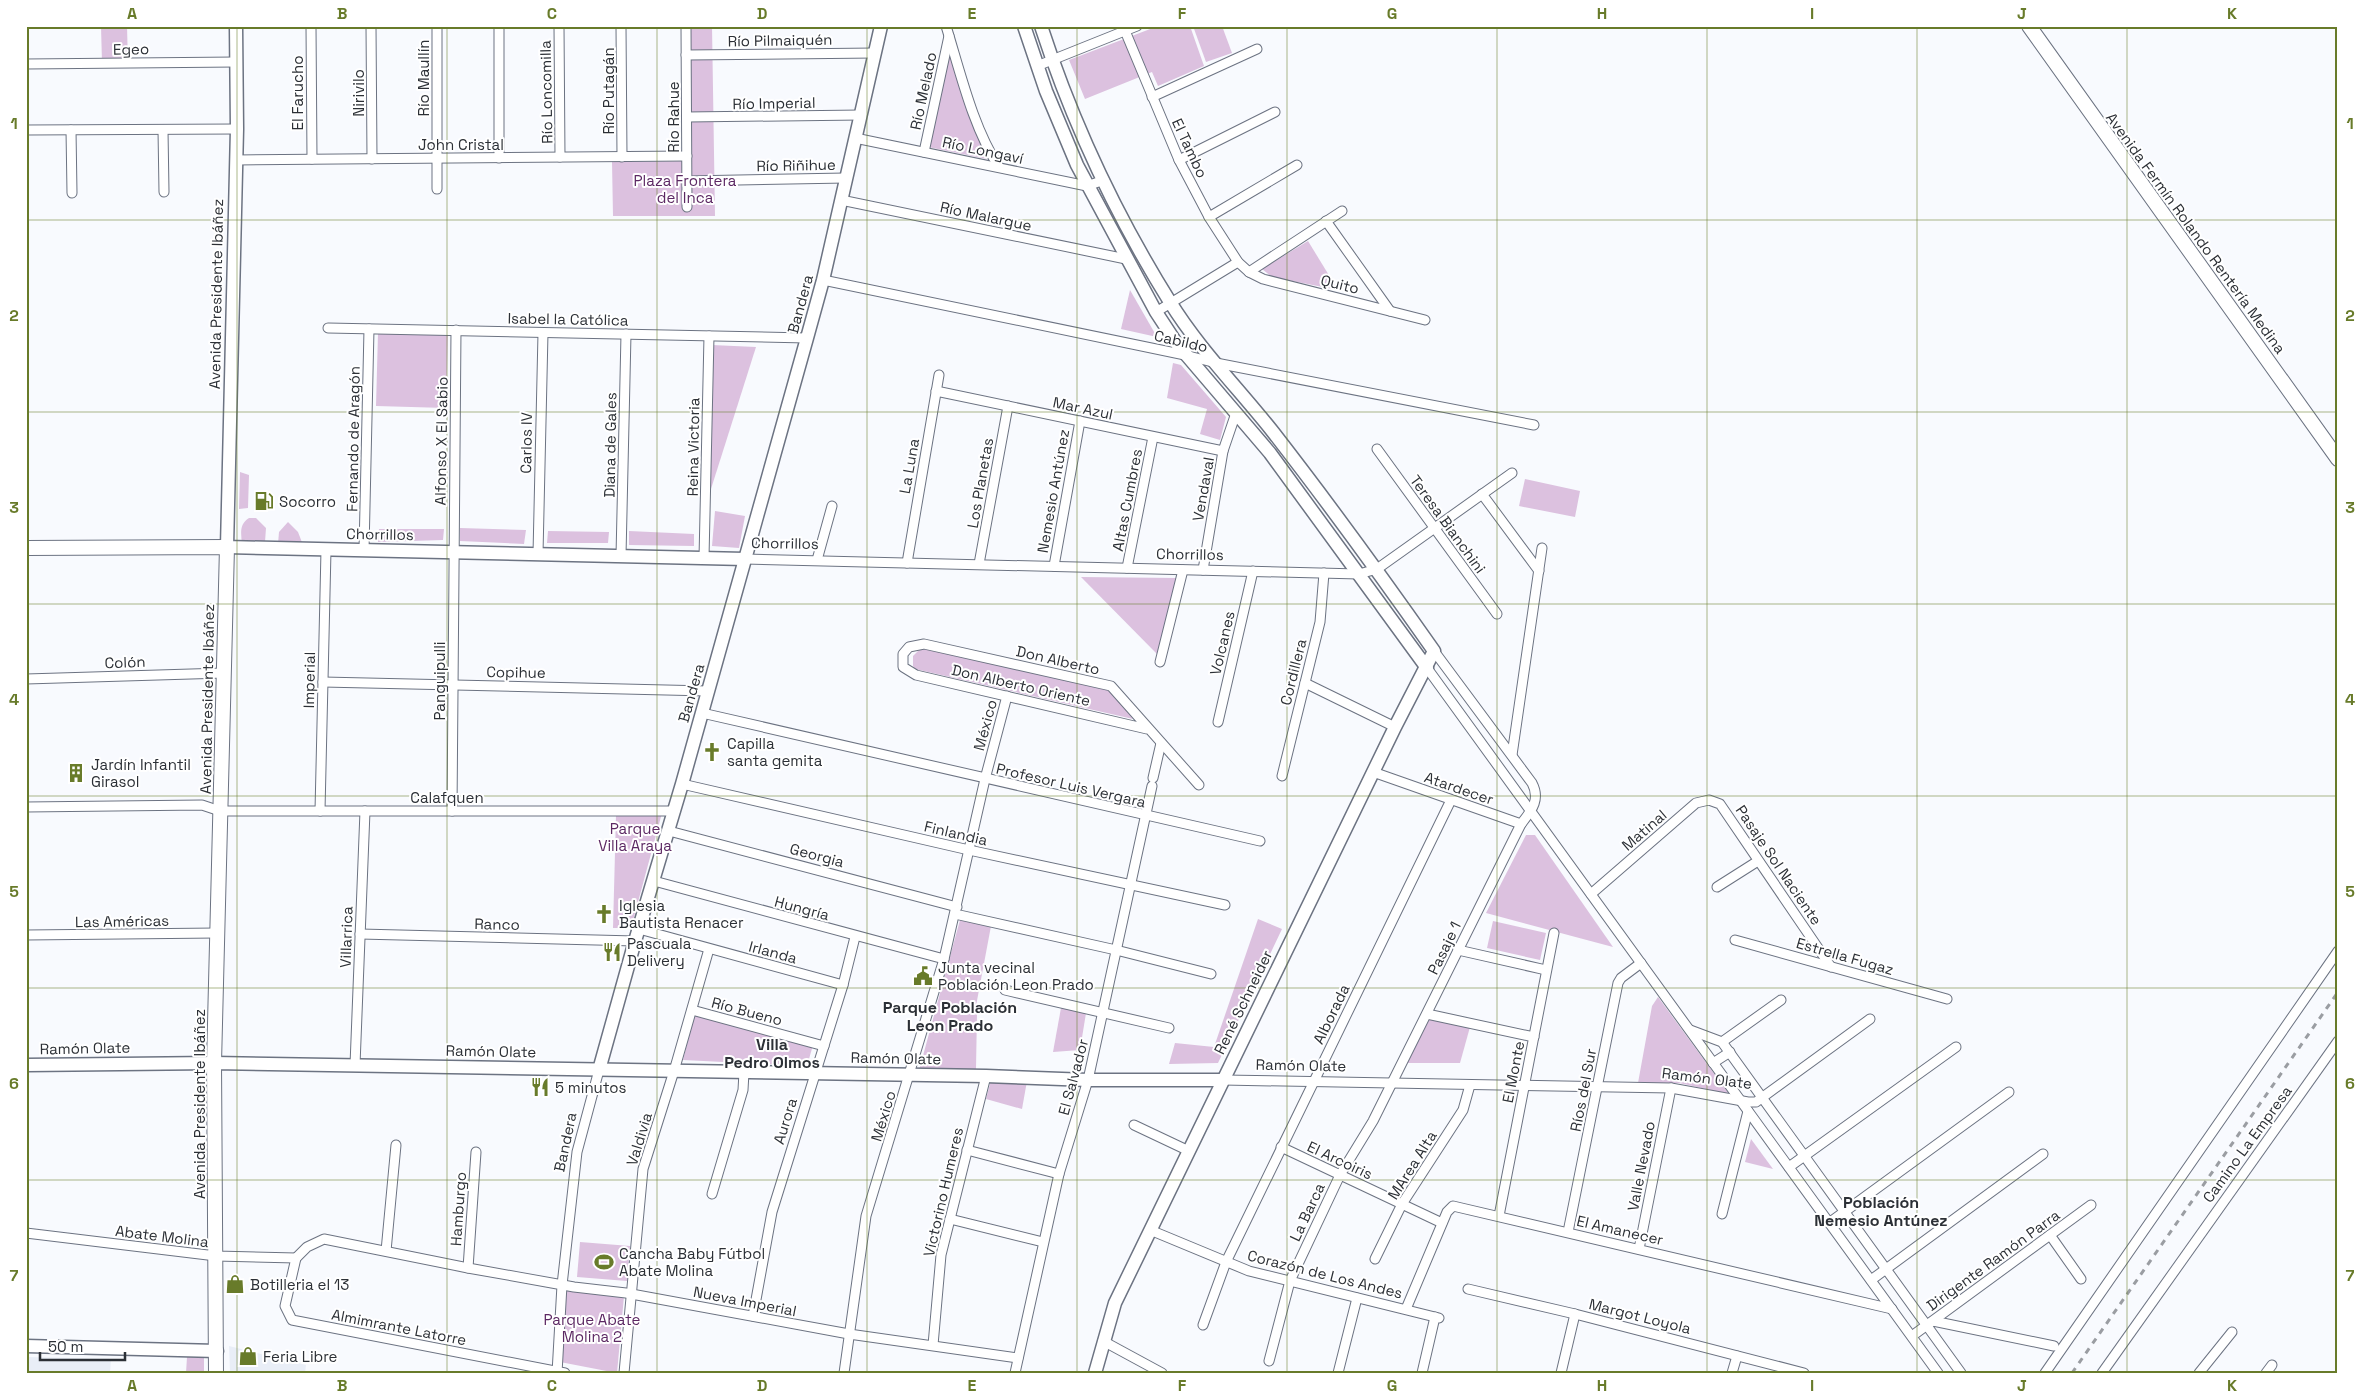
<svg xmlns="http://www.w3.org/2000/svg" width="2364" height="1399" viewBox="0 0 2364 1399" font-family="'Space Grotesk',sans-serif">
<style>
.built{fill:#e9eef7}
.green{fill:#dcc1df}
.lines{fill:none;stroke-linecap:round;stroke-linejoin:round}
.street-casing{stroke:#6c7382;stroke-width:11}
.secondary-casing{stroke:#6c7382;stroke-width:15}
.primary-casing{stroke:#6c7382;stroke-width:16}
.street{stroke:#fff;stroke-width:9}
.secondary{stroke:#fff;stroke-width:12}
.primary{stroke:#fff;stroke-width:14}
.rail{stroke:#9a9da2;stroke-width:3;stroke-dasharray:6 6;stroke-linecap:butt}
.grid{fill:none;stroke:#687b2a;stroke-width:1;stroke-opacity:0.55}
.labels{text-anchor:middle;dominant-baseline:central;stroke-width:4;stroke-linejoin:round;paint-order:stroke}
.street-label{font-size:15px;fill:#2c3036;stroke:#fff}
.park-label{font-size:15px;fill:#5c2863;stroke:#fff}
.poi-label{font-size:15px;fill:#2c3036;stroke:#fff;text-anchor:start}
.neighbourhood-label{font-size:16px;font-weight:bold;fill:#2c3036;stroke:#fff}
.neatline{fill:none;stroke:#687b2a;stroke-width:2}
.grid-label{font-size:16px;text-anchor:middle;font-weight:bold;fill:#687b2a}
</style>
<rect width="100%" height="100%" fill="#f8fafe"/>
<!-- built -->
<g class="built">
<path d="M229 1346 306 1365 305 1373H230Z"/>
<path d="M27 1357 111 1359 110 1373H26Z"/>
</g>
<!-- green -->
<g class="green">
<path d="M101 26H127L128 63H102Z"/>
<path d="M690 26H712L715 216H613L612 162 690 161Z"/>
<path d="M1158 26H1190L1204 66 1158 86 1152 72 1085 99 1069 60Z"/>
<path d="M1193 26H1222L1232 53 1206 62Z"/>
<path d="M949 54 987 159 928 147Z"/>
<path d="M1308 241 1338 290 1272 277 1262 269Z"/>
<path d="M1130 290 1157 337 1121 329Z"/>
<path d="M378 333 448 335 446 408 376 406Z"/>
<path d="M712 345 756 347 710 492Z"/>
<path d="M1173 363 1181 365 1226 417 1220 440 1200 434 1207 409 1167 398Z"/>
<path d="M240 472 249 475 248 508 239 509Z"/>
<path d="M1525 479 1580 491 1575 517 1519 506Z"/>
<path d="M715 511 745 516 739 548 712 546Z"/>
<path d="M249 518H256L266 528 265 542 261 545 242 544C241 534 239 524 249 518Z"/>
<path d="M288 522 298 532 303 545 278 544 279 532Z"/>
<path d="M460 528 526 530 524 544 460 541Z"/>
<path d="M379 529H444L443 540 378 542Z"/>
<path d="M548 531 609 532 608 543H547Z"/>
<path d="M629 531 694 534V546L629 545Z"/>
<path d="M1081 577 1177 578 1157 654Z"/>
<path d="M924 649 1109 689 1133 719 915 669 913 666V656L919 650Z"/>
<path d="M662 813 631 928H613L616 815Z"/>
<path d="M1526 835H1535L1613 947 1486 913Z"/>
<path d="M1258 919 1282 929 1218 1063 1169 1064 1175 1043 1214 1047Z"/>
<path d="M960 920 991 926 976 1006 977 1013 976 1069 918 1074Z"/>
<path d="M1493 921 1546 933 1540 960 1487 948Z"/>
<path d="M1658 997 1729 1094 1679 1083H1638L1652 1006Z"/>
<path d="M1061 1008 1086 1013 1080 1050 1053 1052Z"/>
<path d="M695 1012 813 1045 807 1066 683 1060Z"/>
<path d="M1427 1018 1470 1027 1460 1063H1405Z"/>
<path d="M991 1080 1027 1081 1022 1109 986 1099Z"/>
<path d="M1751 1139 1773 1169 1745 1162Z"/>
<path d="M580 1242 630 1246 627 1281 577 1277Z"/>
<path d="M565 1286 624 1296 617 1373 560 1362Z"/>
<path d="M187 1357 204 1358V1373H186Z"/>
</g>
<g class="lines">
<!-- street casing -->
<g class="street-casing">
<g id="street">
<path d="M311 26 312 159"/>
<path d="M371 26 372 159"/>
<path d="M437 26V189"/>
<path d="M499 26V158"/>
<path d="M559 26 560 157"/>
<path d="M621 26 622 157"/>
<path d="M686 26 687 207"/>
<path d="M946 26C960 71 973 128 999 167"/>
<path d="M1123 26 1179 160 1209 217 1238 262 1249 272 1263 279 1425 320"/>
<path d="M686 55 875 53"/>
<path d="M26 64 236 62"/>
<path d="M1037 66 1137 26"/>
<path d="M1152 97 1257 49"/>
<path d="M687 117 861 115"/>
<path d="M26 130 237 129"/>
<path d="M71 130 72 193"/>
<path d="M163 130 164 192"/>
<path d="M855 138 1087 186 1104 180"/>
<path d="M924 152 949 36"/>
<path d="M236 160 687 156"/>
<path d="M1179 160 1275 112"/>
<path d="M687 181 846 178"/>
<path d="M841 200 1126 259"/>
<path d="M1209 217 1297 165"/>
<path d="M1326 221 1390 311"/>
<path d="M1249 272 1342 211"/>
<path d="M823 280 1185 355 1216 363 1534 425"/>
<path d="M1156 312 1238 262"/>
<path d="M328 328 807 338"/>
<path d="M936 391 1223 451"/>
<path d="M1377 449 1497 614"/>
<path d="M1482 494 1539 571"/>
<path d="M364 550 369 329"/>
<path d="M538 554 543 333"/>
<path d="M621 556 626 334"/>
<path d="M704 558 709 336"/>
<path d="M745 559 1359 574 1377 569 1512 473"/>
<path d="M817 560 832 506"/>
<path d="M907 563 939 375"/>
<path d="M979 564 1008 406"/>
<path d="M1054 566 1080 421"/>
<path d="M1127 568 1153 437"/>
<path d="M1203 570 1223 451 1236 413"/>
<path d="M1160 662 1183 570"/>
<path d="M1427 668 1938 1373"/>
<path d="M26 679 224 673"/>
<path d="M323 682 708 691"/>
<path d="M1305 683 1395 727"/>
<path d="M702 713 1260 841"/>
<path d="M1218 722 1253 571"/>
<path d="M1147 729 916 675 903 667V654L909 647 924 644 1111 686 1199 785"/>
<path d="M1512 755 1542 548"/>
<path d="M1373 772 1521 824C1531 811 1541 800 1532 783L1434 651"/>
<path d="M1282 776 1320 622 1324 573"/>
<path d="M1153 778 1161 743"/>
<path d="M682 784 969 850 1225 905"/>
<path d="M26 807 202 805 220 811H675"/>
<path d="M320 811 326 550"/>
<path d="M452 811 456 330"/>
<path d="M669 831 957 907"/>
<path d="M654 881 944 959"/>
<path d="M1717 887 1758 861"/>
<path d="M1591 894 1696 803 1709 800 1720 804 1831 967"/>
<path d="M955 914 1116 950 1211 974"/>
<path d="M639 929 843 985"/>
<path d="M360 934 635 941"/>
<path d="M26 935 217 933"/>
<path d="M1735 940 1947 999"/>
<path d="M1458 950 1546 970"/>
<path d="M1005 990 1169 1028"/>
<path d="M692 1010 824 1046"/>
<path d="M1427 1014 1534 1037"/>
<path d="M1690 1030 1722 1042 1961 1373"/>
<path d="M1722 1042 1781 1000"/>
<path d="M1713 1063 1730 1052"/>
<path d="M355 1065 365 811"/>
<path d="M1223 1080 1671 1088 1748 1102H1756L1870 1019"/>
<path d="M1134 1125 1189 1151"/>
<path d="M1281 1147 1442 1223"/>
<path d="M967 1150 1059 1174"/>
<path d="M1789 1167 1956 1047"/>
<path d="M712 1194 743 1090 744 1072"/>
<path d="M1722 1214 1748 1111"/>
<path d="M1499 1216 1554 933"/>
<path d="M950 1219 1043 1242"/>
<path d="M1829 1223 2009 1092"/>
<path d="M1150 1230 1249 1271 1439 1318"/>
<path d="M1568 1232 1618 983 1621 978 1641 963"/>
<path d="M26 1233 216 1256 296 1258"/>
<path d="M2050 1235 2081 1279"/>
<path d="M1639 1249 1671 1088"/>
<path d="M386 1251 396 1145"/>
<path d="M296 1258 307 1247 324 1239 468 1268 574 1287 626 1293 849 1334 1018 1358"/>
<path d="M296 1258 285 1306 292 1320 565 1373"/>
<path d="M1375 1259 1402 1204 1463 1110 1470 1085"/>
<path d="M468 1268 476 1152"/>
<path d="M1871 1280 2043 1154"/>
<path d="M1468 1289 1575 1314 1804 1373"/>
<path d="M1406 1309 1447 1212 1453 1206 1892 1309"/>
<path d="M753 1316 772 1212 843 985 855 937"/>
<path d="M1933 1321 2054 1346"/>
<path d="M1203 1325 1226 1262 1451 800"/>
<path d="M1912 1336 2091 1205"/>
<path d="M1103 1341 1162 1373"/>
<path d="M933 1345 941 1255 986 1076"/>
<path d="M1269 1361 1290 1281 1340 1175 1373 1121 1521 824"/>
<path d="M557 1373 562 1285 577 1152 599 1070"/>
<path d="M624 1373 643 1169 674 1071 709 949"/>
<path d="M844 1373 866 1216 944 959 985 779 1007 696"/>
<path d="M1015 1373 1059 1174 1088 1080 1152 786"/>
<path d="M1338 1373 1357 1298"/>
<path d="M1422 1373 1435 1317"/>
<path d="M1561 1373 1575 1314"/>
<path d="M1732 1373 1737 1356"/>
<path d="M2045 1373 2338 951"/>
<path d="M2102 1373 2338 1041"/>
<path d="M2199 1373 2232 1332"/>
<path d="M2266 1373 2272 1365"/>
</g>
</g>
<!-- secondary casing -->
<g class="secondary-casing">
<g id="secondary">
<path d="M236 26 237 129 227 547 745 559"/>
<path d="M1024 26 1046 91 1077 165 1156 312 1177 344 1270 453 1427 668"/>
<path d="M1041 26C1072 121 1117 217 1170 302 1199 349 1239 389 1273 432 1329 504 1382 577 1434 651L1395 727 1115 1303 1095 1373"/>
<path d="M26 1065 214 1063 986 1076 1088 1080H1223"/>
<path d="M599 1070 635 941 682 784 807 338 823 280 881 26"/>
<path d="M26 1346 217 1351"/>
</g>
</g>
<!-- primary casing -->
<g class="primary-casing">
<g id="primary">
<path d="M2029 26 2338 459"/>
<path d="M26 548 227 547 214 1063 216 1373"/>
</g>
</g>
<!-- street -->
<use href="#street" class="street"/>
<!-- secondary -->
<use href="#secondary" class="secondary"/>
<!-- primary -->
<use href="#primary" class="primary"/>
<!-- rail -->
<path class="rail" d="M2072 1373 2338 992"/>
</g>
<!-- grid -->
<path class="grid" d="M237 26V1373M447 26V1373M657 26V1373M867 26V1373M1077 26V1373M1287 26V1373M1497 26V1373M1707 26V1373M1917 26V1373M2127 26V1373M26 220H2338M26 412H2338M26 604H2338M26 796H2338M26 988H2338M26 1180H2338"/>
<!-- icons -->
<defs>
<g id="fuel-bare" transform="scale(1.5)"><path d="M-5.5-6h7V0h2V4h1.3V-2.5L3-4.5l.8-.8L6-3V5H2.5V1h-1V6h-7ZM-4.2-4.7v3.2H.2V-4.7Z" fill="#687b2a" stroke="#fff" stroke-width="2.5" paint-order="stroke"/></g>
<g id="church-bare" transform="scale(1.5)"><path d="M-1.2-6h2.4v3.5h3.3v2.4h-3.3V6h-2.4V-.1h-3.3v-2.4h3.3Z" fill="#687b2a" stroke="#fff" stroke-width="2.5" paint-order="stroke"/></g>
<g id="building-bare" transform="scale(1.5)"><path d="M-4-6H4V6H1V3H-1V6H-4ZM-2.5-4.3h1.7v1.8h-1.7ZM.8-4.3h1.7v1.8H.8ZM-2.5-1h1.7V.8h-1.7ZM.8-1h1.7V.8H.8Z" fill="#687b2a" stroke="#fff" stroke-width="2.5" paint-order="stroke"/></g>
<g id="restaurant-bare" transform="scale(1.5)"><path d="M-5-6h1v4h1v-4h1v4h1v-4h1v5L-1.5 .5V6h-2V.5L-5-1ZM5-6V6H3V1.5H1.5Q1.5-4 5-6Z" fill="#687b2a" stroke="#fff" stroke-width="2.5" paint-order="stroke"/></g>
<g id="civic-bare" transform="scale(1.5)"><path d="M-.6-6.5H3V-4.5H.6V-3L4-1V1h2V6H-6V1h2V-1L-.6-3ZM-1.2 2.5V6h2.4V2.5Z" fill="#687b2a" stroke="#fff" stroke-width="2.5" paint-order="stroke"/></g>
<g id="stadium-bare" transform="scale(1.5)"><path d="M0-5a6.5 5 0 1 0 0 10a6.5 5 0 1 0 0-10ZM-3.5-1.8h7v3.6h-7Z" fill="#687b2a" stroke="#fff" stroke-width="2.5" paint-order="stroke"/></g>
<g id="shop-bare" transform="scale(1.5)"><path d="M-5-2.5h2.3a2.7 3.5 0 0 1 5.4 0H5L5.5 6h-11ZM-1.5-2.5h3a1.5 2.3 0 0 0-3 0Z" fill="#687b2a" stroke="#fff" stroke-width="2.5" paint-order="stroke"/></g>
</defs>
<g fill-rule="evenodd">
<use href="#fuel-bare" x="264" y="501"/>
<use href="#church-bare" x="712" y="752"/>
<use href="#building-bare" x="76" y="773"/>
<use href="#church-bare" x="604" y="914"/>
<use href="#restaurant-bare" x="612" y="952"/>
<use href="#civic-bare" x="923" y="976"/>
<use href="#restaurant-bare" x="540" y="1087"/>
<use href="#stadium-bare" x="604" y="1262"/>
<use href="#shop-bare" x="235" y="1284"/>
<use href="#shop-bare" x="248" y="1356"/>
</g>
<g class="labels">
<!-- street labels -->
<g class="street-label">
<text transform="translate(780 40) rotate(-1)">Río Pilmaiquén</text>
<text transform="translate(131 49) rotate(-1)">Egeo</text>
<text transform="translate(423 78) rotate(-90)">Río Maullín</text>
<text transform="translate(608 91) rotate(-90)">Río Putagán</text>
<text transform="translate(923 91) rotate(-78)">Río Melado</text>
<text transform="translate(546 92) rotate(-91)">Río Loncomilla</text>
<text transform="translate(297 93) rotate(-90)">El Farucho</text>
<text transform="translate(358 93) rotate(-90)">Nirivilo</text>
<text transform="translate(774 103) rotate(-1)">Río Imperial</text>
<text transform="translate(673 117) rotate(-90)">Río Rahue</text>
<text x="461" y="144">John Cristal</text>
<text transform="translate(1190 148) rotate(65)">El Tambo</text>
<text transform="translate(983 150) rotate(12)">Río Longaví</text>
<text transform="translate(796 165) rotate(-1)">Río Riñihue</text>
<text transform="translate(986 216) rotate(12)">Río Malargue</text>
<text transform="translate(2196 233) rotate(54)">Avenida Fermín Rolando Rentería Medina</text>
<text transform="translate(1340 284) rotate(14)">Quito</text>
<text transform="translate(216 294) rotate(-89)">Avenida Presidente Ibáñez</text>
<text transform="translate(800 304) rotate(-75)">Bandera</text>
<text transform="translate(568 319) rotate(1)">Isabel la Católica</text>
<text transform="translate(1181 341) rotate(13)">Cabildo</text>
<text transform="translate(1083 408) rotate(12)">Mar Azul</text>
<text transform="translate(353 439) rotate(-89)">Fernando de Aragón</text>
<text transform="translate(441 441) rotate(-89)">Alfonso X El Sabio</text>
<text transform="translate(526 443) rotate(-89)">Carlos IV</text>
<text transform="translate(610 445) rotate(-89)">Diana de Gales</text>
<text transform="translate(693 447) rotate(-89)">Reina Victoria</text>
<text transform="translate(909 466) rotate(-80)">La Luna</text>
<text transform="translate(980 483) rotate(-80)">Los Planetas</text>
<text transform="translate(1203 489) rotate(-80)">Vendaval</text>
<text transform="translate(1053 491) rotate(-80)">Nemesio Antúnez</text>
<text transform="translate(1127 500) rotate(-79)">Altas Cumbres</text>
<text transform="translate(1448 524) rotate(54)">Teresa Bianchini</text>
<text transform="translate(380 534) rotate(1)">Chorrillos</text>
<text transform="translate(785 543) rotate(1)">Chorrillos</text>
<text transform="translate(1190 554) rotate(1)">Chorrillos</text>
<text transform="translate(1222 643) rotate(-77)">Volcanes</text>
<text transform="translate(1058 660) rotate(13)">Don Alberto</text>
<text transform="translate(125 662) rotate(-2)">Colón</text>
<text transform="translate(516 672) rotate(1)">Copihue</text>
<text transform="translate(1293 672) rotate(-76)">Cordillera</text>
<text transform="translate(309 680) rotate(-89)">Imperial</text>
<text transform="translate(439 681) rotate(-90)">Panguipulli</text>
<text transform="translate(1021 685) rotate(13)">Don Alberto Oriente</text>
<text transform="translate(691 693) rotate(-74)">Bandera</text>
<text transform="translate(207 699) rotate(-89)">Avenida Presidente Ibáñez</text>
<text transform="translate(985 725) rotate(-75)">México</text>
<text transform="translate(1071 785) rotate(13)">Profesor Luis Vergara</text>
<text transform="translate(1459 788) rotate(19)">Atardecer</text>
<text x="447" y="797">Calafquen</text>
<text transform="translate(1644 830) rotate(-41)">Matinal</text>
<text transform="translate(956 833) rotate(13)">Finlandia</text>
<text transform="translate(817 855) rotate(15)">Georgia</text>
<text transform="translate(1779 865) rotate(56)">Pasaje Sol Naciente</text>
<text transform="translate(802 908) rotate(15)">Hungría</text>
<text transform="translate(122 921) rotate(-1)">Las Américas</text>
<text transform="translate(497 924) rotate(1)">Ranco</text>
<text transform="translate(346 937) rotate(-88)">Villarrica</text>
<text transform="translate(1444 948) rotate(-64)">Pasaje 1</text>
<text transform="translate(773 952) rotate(15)">Irlanda</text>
<text transform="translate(1845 956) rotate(16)">Estrella Fugaz</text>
<text transform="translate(1243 1002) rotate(-64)">René Schneider</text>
<text transform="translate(747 1011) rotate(15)">Río Bueno</text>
<text transform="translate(1331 1014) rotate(-64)">Alborada</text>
<text transform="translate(85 1048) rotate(-1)">Ramón Olate</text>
<text transform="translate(491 1051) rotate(1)">Ramón Olate</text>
<text transform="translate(896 1058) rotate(1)">Ramón Olate</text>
<text transform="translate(1301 1065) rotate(1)">Ramón Olate</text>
<text transform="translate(1513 1072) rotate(-79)">El Monte</text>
<text transform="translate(1073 1077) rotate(-75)">El Salvador</text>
<text transform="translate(1707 1078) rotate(7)">Ramón Olate</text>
<text transform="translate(1583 1090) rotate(-79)">Ríos del Sur</text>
<text transform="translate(199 1104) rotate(-90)">Avenida Presidente Ibáñez</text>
<text transform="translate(883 1116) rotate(-73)">México</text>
<text transform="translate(785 1121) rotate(-73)">Aurora</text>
<text transform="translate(639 1139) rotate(-73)">Valdivia</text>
<text transform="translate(565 1142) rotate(-78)">Bandera</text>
<text transform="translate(2247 1144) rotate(-54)">Camino La Empresa</text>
<text transform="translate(1340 1160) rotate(25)">El Arcoiris</text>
<text transform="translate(1412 1165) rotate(-58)">MArea Alta</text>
<text transform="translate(1641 1166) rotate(-79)">Valle Nevado</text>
<text transform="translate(943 1192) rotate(-77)">Victorino Humeres</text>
<text transform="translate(458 1209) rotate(-86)">Hamburgo</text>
<text transform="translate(1307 1212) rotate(-65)">La Barca</text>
<text transform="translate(1620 1230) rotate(13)">El Amanecer</text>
<text transform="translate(162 1236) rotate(7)">Abate Molina</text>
<text transform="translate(1993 1260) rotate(-36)">Dirigente Ramón Parra</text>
<text transform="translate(1325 1274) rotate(14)">Corazón de Los Andes</text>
<text transform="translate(745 1301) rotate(11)">Nueva Imperial</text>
<text transform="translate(1640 1316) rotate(14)">Margot Loyola</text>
<text transform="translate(399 1327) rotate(11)">Almimrante Latorre</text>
</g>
<!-- park labels -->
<g class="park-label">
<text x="685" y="180">Plaza Frontera<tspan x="685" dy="17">del Inca</tspan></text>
<text x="635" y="828">Parque<tspan x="635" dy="17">Villa Araya</tspan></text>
<text x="592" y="1319">Parque Abate<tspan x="592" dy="17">Molina 2</tspan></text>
</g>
<!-- poi labels -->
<g class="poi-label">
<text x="279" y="501">Socorro</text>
<text x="727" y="743">Capilla<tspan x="727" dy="17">santa gemita</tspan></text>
<text x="91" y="764">Jardín Infantil<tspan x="91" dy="17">Girasol</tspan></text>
<text x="619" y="905">Iglesia<tspan x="619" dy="17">Bautista Renacer</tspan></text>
<text x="627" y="943">Pascuala<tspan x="627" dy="17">Delivery</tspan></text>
<text x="938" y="967">Junta vecinal<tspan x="938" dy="17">Población Leon Prado</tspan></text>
<text x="555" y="1087">5 minutos</text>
<text x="619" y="1253">Cancha Baby Fútbol<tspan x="619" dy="17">Abate Molina</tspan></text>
<text x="250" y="1284">Botilleria el 13</text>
<text x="263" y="1356">Feria Libre</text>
</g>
<!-- neighbourhood labels -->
<g class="neighbourhood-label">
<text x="950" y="1007">Parque Población<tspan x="950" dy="18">Leon Prado</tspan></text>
<text x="772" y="1044">Villa<tspan x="772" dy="18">Pedro Olmos</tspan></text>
<text x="1881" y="1202">Población<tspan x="1881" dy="18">Nemesio Antúnez</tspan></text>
</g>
</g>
<!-- border -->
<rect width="2364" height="1399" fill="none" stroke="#ffffff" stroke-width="55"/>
<!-- scale -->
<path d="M40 1352v8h85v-8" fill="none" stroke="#2c3036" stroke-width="2.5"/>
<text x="48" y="1352" font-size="15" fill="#2c3036" stroke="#ffffff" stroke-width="4" paint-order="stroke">50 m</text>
<rect x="28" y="28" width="2308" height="1344" class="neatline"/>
<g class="grid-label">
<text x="132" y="19">A</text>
<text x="342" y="19">B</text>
<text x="552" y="19">C</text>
<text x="762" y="19">D</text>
<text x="972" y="19">E</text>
<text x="1182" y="19">F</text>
<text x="1392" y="19">G</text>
<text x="1602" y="19">H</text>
<text x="1812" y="19">I</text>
<text x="2022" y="19">J</text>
<text x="2232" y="19">K</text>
<text x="14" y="129">1</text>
<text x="2350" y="129">1</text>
<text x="14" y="321">2</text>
<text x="2350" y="321">2</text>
<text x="14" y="513">3</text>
<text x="2350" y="513">3</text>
<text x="14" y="705">4</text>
<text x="2350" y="705">4</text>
<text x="14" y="897">5</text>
<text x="2350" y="897">5</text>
<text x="14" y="1089">6</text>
<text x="2350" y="1089">6</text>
<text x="14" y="1281">7</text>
<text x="2350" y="1281">7</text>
<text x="132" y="1391">A</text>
<text x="342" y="1391">B</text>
<text x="552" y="1391">C</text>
<text x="762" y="1391">D</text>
<text x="972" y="1391">E</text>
<text x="1182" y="1391">F</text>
<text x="1392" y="1391">G</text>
<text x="1602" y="1391">H</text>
<text x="1812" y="1391">I</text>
<text x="2022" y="1391">J</text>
<text x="2232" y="1391">K</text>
</g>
</svg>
